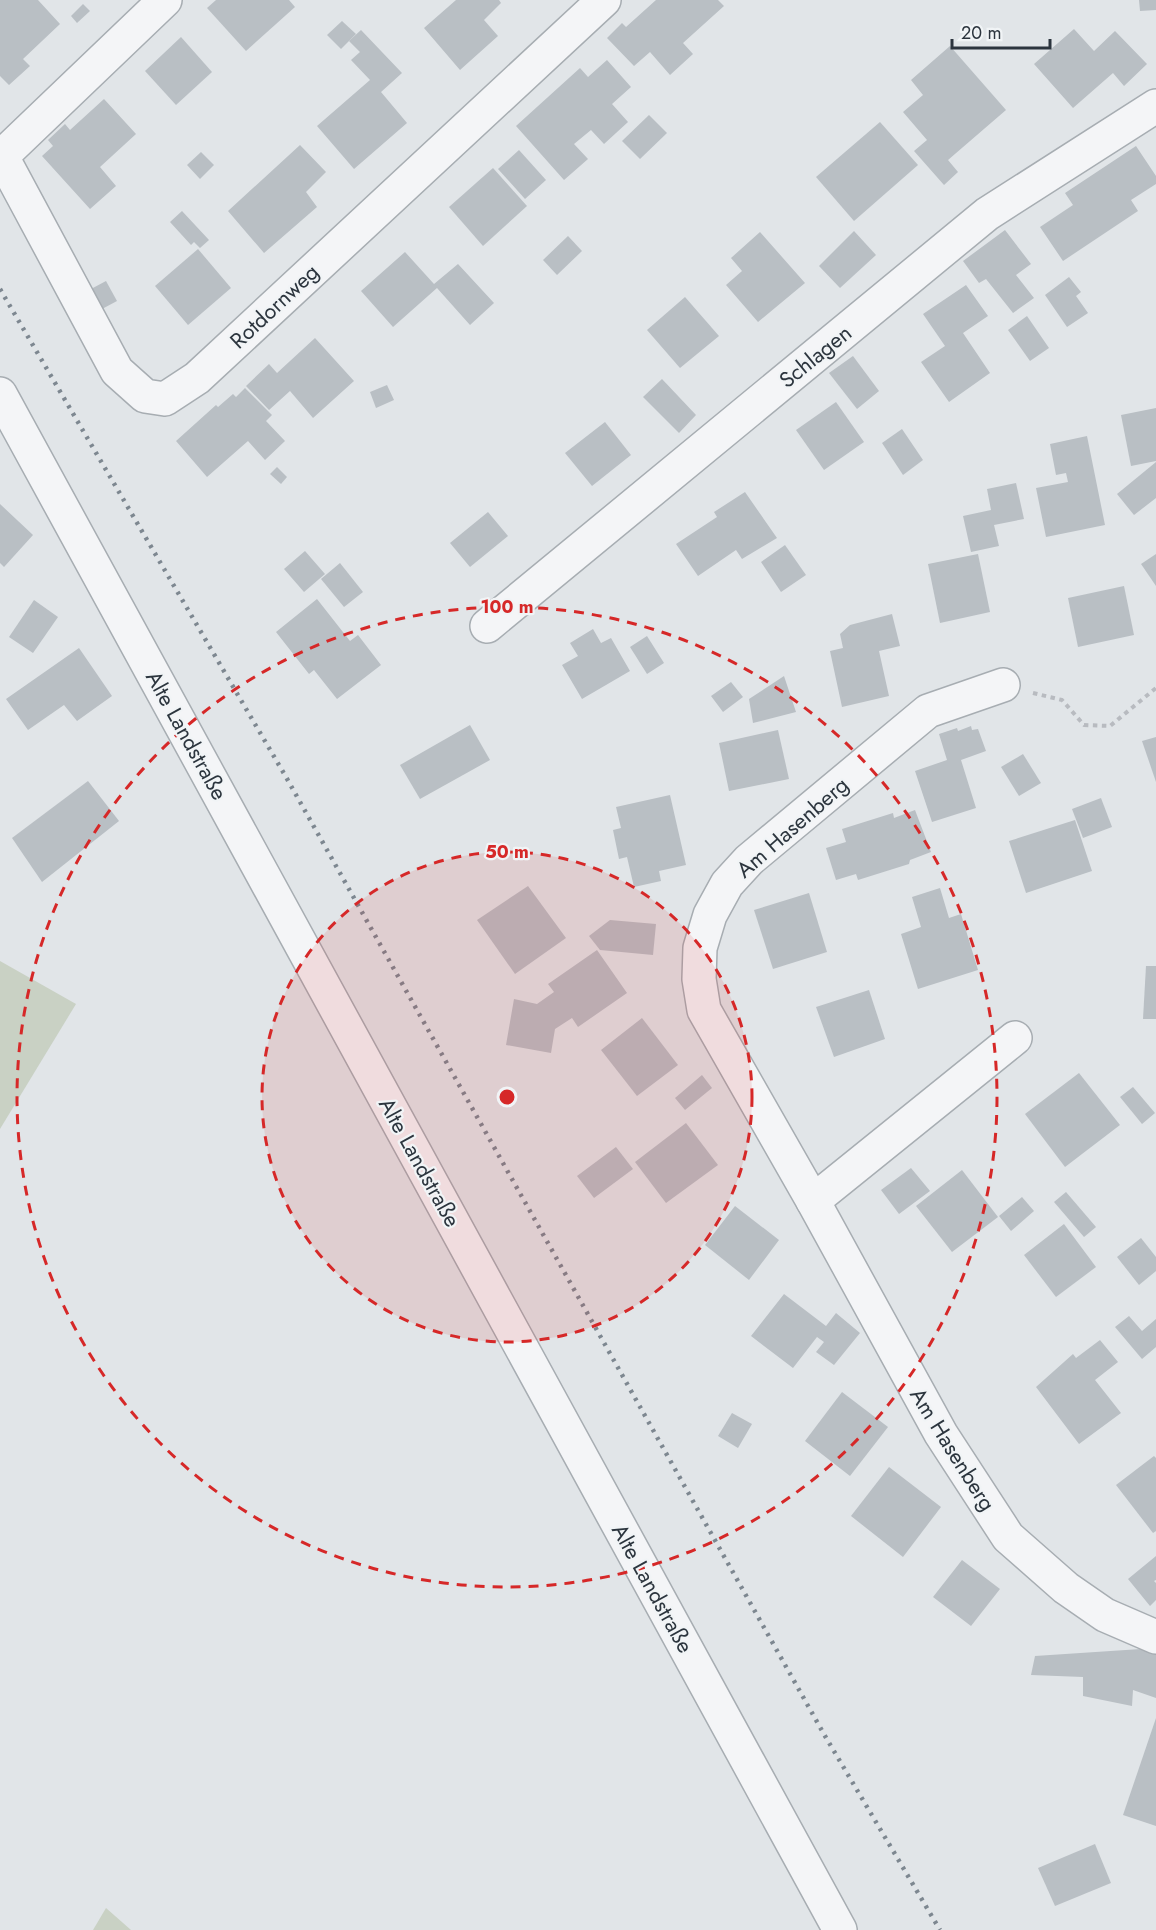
<svg xmlns="http://www.w3.org/2000/svg" width="1156" height="1930" viewBox="0 0 1156 1930" font-family="Jost,sans-serif">
<style>
.green{fill:#c9d1c4}
.building{fill:#b9bfc4}
.lines{fill:none;stroke-linecap:round;stroke-linejoin:round}
.minor-casing{stroke:#a7adb2;stroke-width:36}
.path{stroke:#b8bbc0;stroke-width:4;stroke-dasharray:4.5 4.5;stroke-linecap:butt}
.minor{stroke:#f4f5f7;stroke-width:33}
.rail{stroke:#7d8790;stroke-width:4.5;stroke-dasharray:3 6;stroke-linecap:butt}
.ring{fill:none;stroke:#d62828;stroke-width:3;stroke-dasharray:10 8}
.labels{text-anchor:middle;dominant-baseline:central;stroke-width:4.5;stroke-linejoin:round;paint-order:stroke}
.street-label{font-size:22px;fill:#2c353e;stroke:#f1f4f6}
.centre{fill:#d62828;stroke:#f1f4f6;stroke-width:3}
.ring-label{font-size:18px;text-anchor:middle;font-weight:bold;fill:#d62828;stroke:#f1f4f6;stroke-width:4.5;stroke-linejoin:round;paint-order:stroke}
</style>
<rect width="100%" height="100%" fill="#e1e5e8"/>
<!-- green -->
<g class="green">
<path d="M0 961 76 1004 0 1129Z"/>
<path d="M106 1908 131 1930H93Z"/>
</g>
<!-- building -->
<g class="building">
<path d="M0 0H38L60 24 23 59 30 66 9 85 0 76Z"/>
<path d="M216 0H289L295 7 246 51 207 8Z"/>
<path d="M456 0H499L501 3 484 20 498 36 460 70 424 28Z"/>
<path d="M656 0H718L724 6 683 43 693 54 670 75 650 52 634 66 607 38 622 23 626 27Z"/>
<path d="M1139 0H1156V10L1140 11Z"/>
<path d="M83 4 90 11 77 23 71 16Z"/>
<path d="M342 21 356 34 341 49 327 35Z"/>
<path d="M1074 29 1094 51 1115 31 1147 64 1124 86 1113 73 1073 108 1034 64Z"/>
<path d="M361 30 402 73 381 92 407 123 354 169 317 126 370 80 351 60 360 52 349 41Z"/>
<path d="M181 37 212 72 176 105 145 71Z"/>
<path d="M950 46 1006 110 948 160 958 172 944 185 914 151 927 140 903 112 923 95 911 80Z"/>
<path d="M607 60 631 87 612 104 628 122 604 144 591 130 574 144 588 159 564 180 516 126 580 68 588 77Z"/>
<path d="M104 99 136 134 100 167 116 186 90 209 42 156 53 146 48 140 65 124 70 130Z"/>
<path d="M649 115 667 133 640 159 622 141Z"/>
<path d="M880 122 918 165 854 221 816 177Z"/>
<path d="M300 145 326 172 306 192 317 207 264 253 228 211Z"/>
<path d="M1136 146 1156 176V184L1131 200 1138 211 1063 261 1040 227 1073 205 1065 193Z"/>
<path d="M519 150 546 180 525 199 498 169Z"/>
<path d="M201 152 214 165 200 179 187 165Z"/>
<path d="M493 168 527 206 483 246 449 207Z"/>
<path d="M182 211 209 240 200 248 194 242 191 245 170 222Z"/>
<path d="M1005 230 1031 264 1016 275 1034 298 1013 313 986 279 979 283 963 261Z"/>
<path d="M854 231 876 255 840 288 819 266Z"/>
<path d="M760 232 805 283 758 322 726 285 742 271 731 258Z"/>
<path d="M568 236 582 251 557 275 543 260Z"/>
<path d="M198 249 231 288 188 325 155 286Z"/>
<path d="M405 252 434 284 458 264 494 303 470 325 437 288 393 327 361 291Z"/>
<path d="M1069 277 1081 292 1076 296 1088 313 1067 327 1045 295Z"/>
<path d="M106 281 117 301 102 309 91 289Z"/>
<path d="M966 285 988 316 963 333 990 373 949 402 921 362 945 346 923 314Z"/>
<path d="M685 297 719 336 680 368 647 330Z"/>
<path d="M1027 316 1049 348 1030 361 1008 330Z"/>
<path d="M315 338 354 381 313 418 290 391 269 410 246 386 269 364 277 373Z"/>
<path d="M853 356 879 391 857 409 829 373Z"/>
<path d="M662 379 696 415 679 433 643 397Z"/>
<path d="M387 385 394 400 376 408 370 392Z"/>
<path d="M245 388 272 415 266 421 285 441 265 460 248 441 207 477 176 441 216 405 218 407 233 394 236 397Z"/>
<path d="M836 402 864 442 824 470 796 430Z"/>
<path d="M1156 408V461L1131 466 1121 415Z"/>
<path d="M605 422 631 455 592 486 565 453Z"/>
<path d="M902 429 923 460 903 475 882 443Z"/>
<path d="M1087 436 1105 525 1046 537 1036 488 1068 482 1066 473 1056 475 1050 444Z"/>
<path d="M1156 462V498L1134 515 1117 494Z"/>
<path d="M277 467 287 477 281 484 270 474Z"/>
<path d="M1016 483 1024 519 994 525 999 546 971 552 963 516 991 510 987 489Z"/>
<path d="M745 492 777 538 742 559 736 550 698 576 676 544 717 517 714 512Z"/>
<path d="M0 504 33 535 4 567 0 563Z"/>
<path d="M488 512 508 536 470 567 450 543Z"/>
<path d="M785 545 806 575 781 592 761 562Z"/>
<path d="M305 551 325 574 304 592 284 569Z"/>
<path d="M978 554 990 612 940 623 928 564Z"/>
<path d="M1156 554V586L1141 564Z"/>
<path d="M340 563 363 592 344 607 321 579Z"/>
<path d="M1124 586 1134 635 1078 647 1068 598Z"/>
<path d="M317 599 350 641 358 635 381 665 337 699 314 670 309 674 276 632Z"/>
<path d="M34 600 58 617 33 653 9 637Z"/>
<path d="M892 614 900 646 879 651 889 696 842 707 830 651 843 648 840 634 850 625Z"/>
<path d="M593 629 601 643 611 638 630 671 582 699 562 665 578 656 570 643Z"/>
<path d="M647 636 664 663 647 674 630 647Z"/>
<path d="M79 648 112 696 77 721 64 705 28 730 6 699Z"/>
<path d="M784 676 796 712 753 723 749 699Z"/>
<path d="M731 682 743 697 723 712 711 696Z"/>
<path d="M470 725 490 760 420 799 400 765Z"/>
<path d="M971 726 972 730 978 729 986 751 961 760 976 808 932 822 915 771 947 760 939 734 957 728 958 731Z"/>
<path d="M778 730 789 779 729 791 719 743Z"/>
<path d="M1156 737V782L1142 741Z"/>
<path d="M1023 754 1041 783 1019 796 1001 767Z"/>
<path d="M88 781 119 821 42 882 12 838Z"/>
<path d="M670 795 686 865 659 871 661 881 634 887 627 857 619 859 613 830 621 828 616 807Z"/>
<path d="M1101 798 1112 827 1083 838 1072 809Z"/>
<path d="M915 810 931 852 910 860 909 864 858 880 856 874 836 880 826 848 846 842 842 829 893 813 894 818Z"/>
<path d="M1075 820 1092 871 1026 893 1009 841Z"/>
<path d="M528 886 566 938 515 974 477 920Z"/>
<path d="M940 888 949 918 961 914 978 970 918 989 901 934 921 927 912 897Z"/>
<path d="M809 893 827 952 773 969 754 910Z"/>
<path d="M610 920 656 924 653 955 600 950 589 936Z"/>
<path d="M597 950 627 993 578 1027 572 1018 555 1029 551 1053 506 1045 514 999 537 1004 554 992 548 984Z"/>
<path d="M1146 966H1156V1019H1143Z"/>
<path d="M869 990 885 1039 834 1057 816 1007Z"/>
<path d="M642 1018 678 1065 637 1096 601 1050Z"/>
<path d="M1079 1073 1120 1125 1065 1167 1025 1114Z"/>
<path d="M702 1075 712 1088 685 1110 675 1098Z"/>
<path d="M1133 1087 1155 1113 1142 1124 1120 1097Z"/>
<path d="M686 1123 718 1165 666 1203 635 1162Z"/>
<path d="M616 1147 633 1169 594 1198 577 1176Z"/>
<path d="M911 1168 930 1191 899 1214 881 1190Z"/>
<path d="M962 1170 998 1217 952 1252 916 1206Z"/>
<path d="M1066 1192 1096 1227 1084 1237 1054 1202Z"/>
<path d="M1022 1197 1034 1211 1011 1231 999 1216Z"/>
<path d="M735 1206 779 1240 749 1280 705 1245Z"/>
<path d="M1064 1224 1096 1267 1056 1297 1024 1255Z"/>
<path d="M1141 1238 1156 1257V1271L1139 1285 1117 1257Z"/>
<path d="M784 1294 826 1326 836 1313 860 1333 834 1365 816 1352 824 1342 817 1337 793 1368 751 1336Z"/>
<path d="M1129 1316 1142 1331 1156 1319V1347L1142 1359 1115 1327Z"/>
<path d="M1100 1340 1118 1362 1095 1380 1121 1413 1079 1444 1036 1387 1073 1354 1076 1358Z"/>
<path d="M842 1392 888 1427 850 1476 805 1441Z"/>
<path d="M732 1413 752 1424 738 1448 718 1436Z"/>
<path d="M1154 1456 1156 1458V1531L1153 1533 1116 1485Z"/>
<path d="M889 1467 941 1507 903 1557 851 1516Z"/>
<path d="M1156 1556V1580L1154 1581 1156 1583V1600L1150 1606 1128 1579Z"/>
<path d="M962 1560 1000 1589 971 1626 933 1597Z"/>
<path d="M1156 1648V1698L1133 1690 1132 1706 1083 1696V1677L1031 1675 1035 1656Z"/>
<path d="M1156 1718V1826L1123 1815Z"/>
<path d="M1095 1844 1111 1883 1055 1906 1038 1868Z"/>
</g>
<g class="lines">
<!-- minor casing -->
<g class="minor-casing">
<g id="minor">
<path d="M0 153 117 371 145 396 165 399 197 378 604 0"/>
<path d="M2 156 165 0"/>
<path d="M0 394 840 1930"/>
<path d="M487 626 987 214 1156 106"/>
<path d="M1003 685 928 711 749 860 727 884 710 915 700 948 699 979 704 1010 813 1201 941 1434 1008 1537 1066 1588 1105 1615 1156 1637"/>
<path d="M813 1201 1015 1038"/>
</g>
</g>
<!-- path -->
<path class="path" d="M1033 693 1062 700 1084 725 1110 726 1156 688"/>
<!-- minor -->
<use href="#minor" class="minor"/>
<!-- rail -->
<path class="rail" d="M0 289 286 777 825 1736 940 1930"/>
</g>
<!-- distance rings -->
<circle cx="507" cy="1097" r="245" fill="#d62828" fill-opacity=".12"/>
<g class="ring">
<circle cx="507" cy="1097" r="245"/>
<circle cx="507" cy="1097" r="490"/>
</g>
<g class="labels">
<!-- street labels -->
<g class="street-label">
<text transform="translate(274 306) rotate(-43)">Rotdornweg</text>
<text transform="translate(815 356) rotate(-39)">Schlagen</text>
<text transform="translate(187 735) rotate(61)">Alte Landstraße</text>
<text transform="translate(792 827) rotate(-41)">Am Hasenberg</text>
<text transform="translate(420 1162) rotate(61)">Alte Landstraße</text>
<text transform="translate(953 1449) rotate(58)">Am Hasenberg</text>
<text transform="translate(653 1588) rotate(61)">Alte Landstraße</text>
</g>
</g>
<circle cx="507" cy="1097" r="9" class="centre"/>
<g class="ring-label">
<text x="507" y="613">100 m</text>
<text x="507" y="858">50 m</text>
</g>
<!-- scale -->
<path d="M952 39v9h98v-9" fill="none" stroke="#2c353e" stroke-width="3"/>
<text x="961" y="39" font-size="18" fill="#2c353e" stroke="#f1f4f6" stroke-width="4.5" paint-order="stroke">20 m</text>
</svg>
